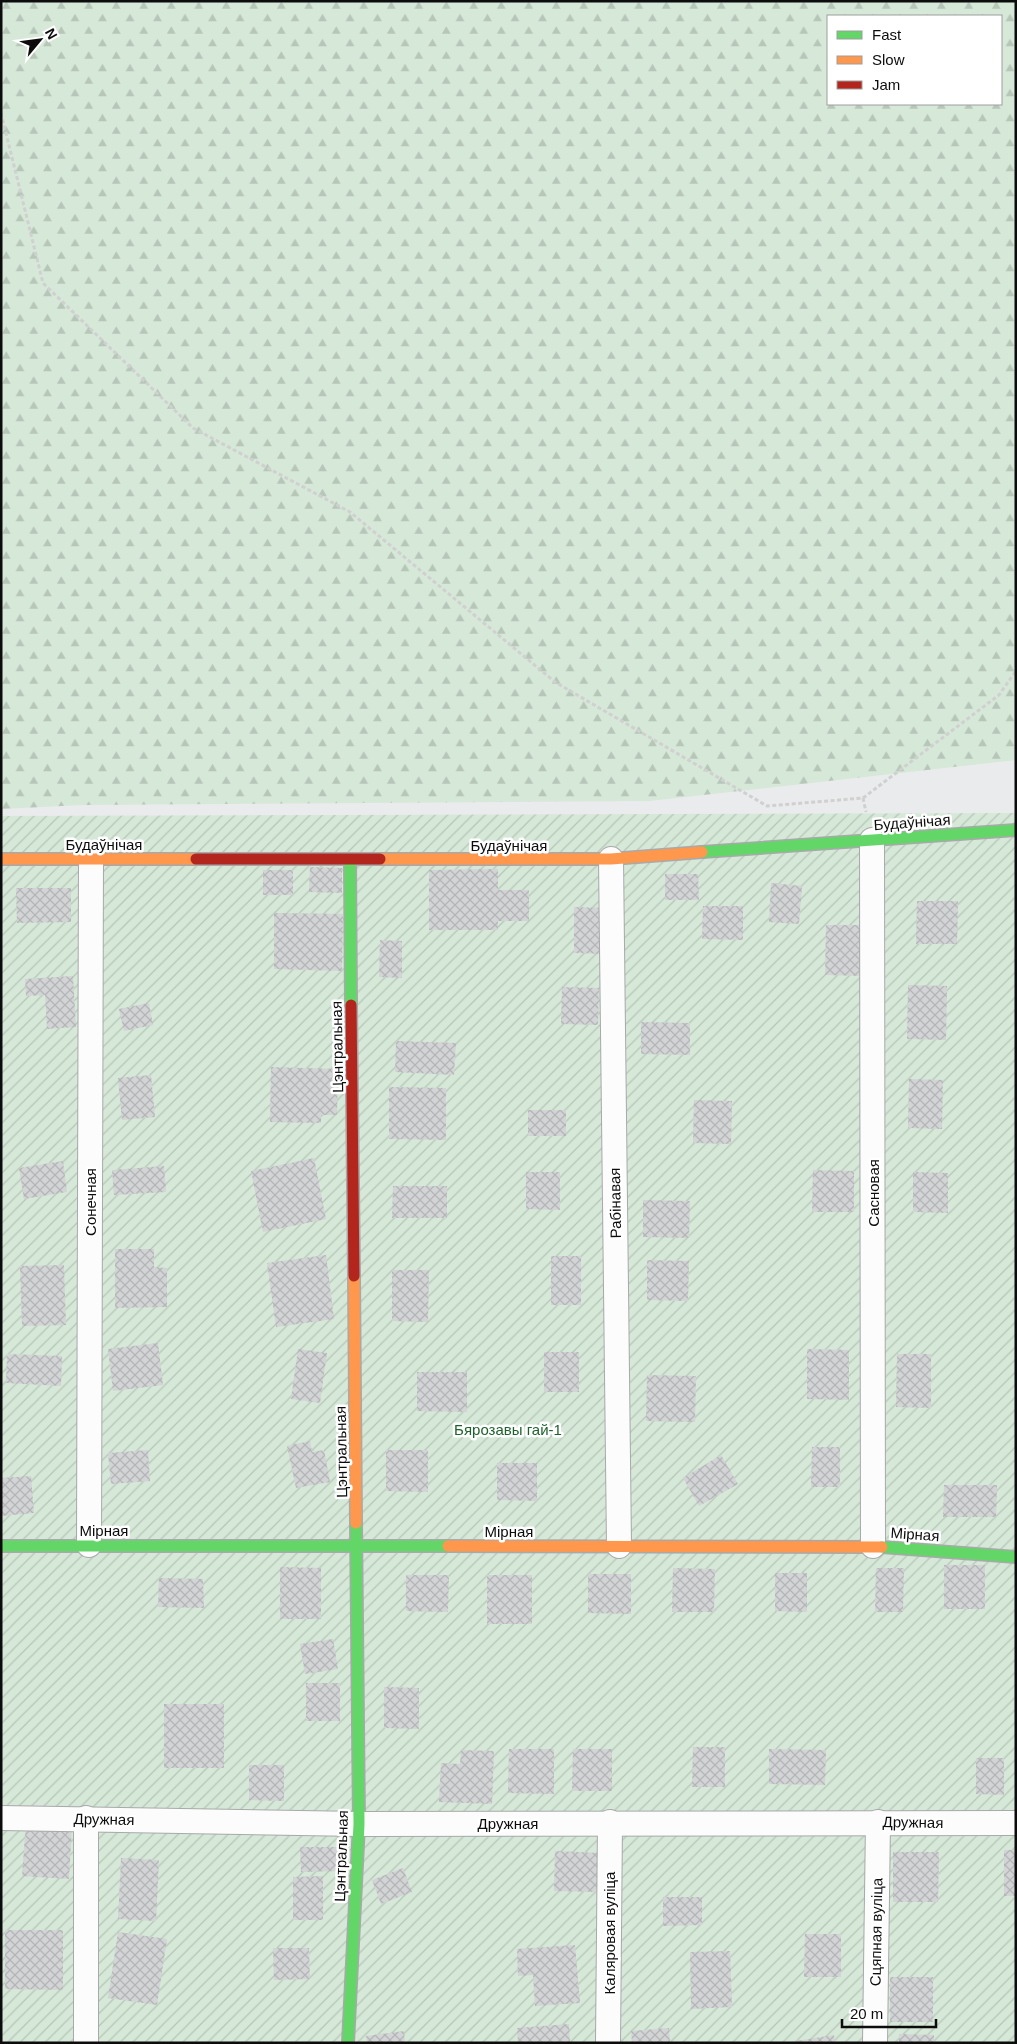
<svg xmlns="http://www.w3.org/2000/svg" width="1017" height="2044" viewBox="0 0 1017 2044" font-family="Arial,sans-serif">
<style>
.forest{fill:url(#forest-firs);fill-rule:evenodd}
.garden{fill:url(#garden-furrows)}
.building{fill:url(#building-cross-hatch)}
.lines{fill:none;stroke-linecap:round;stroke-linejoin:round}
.street-casing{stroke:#a8a9aa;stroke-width:26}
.fast-casing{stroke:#a8a9aa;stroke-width:14}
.slow-casing{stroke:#a8a9aa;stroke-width:14}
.jam-casing{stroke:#a8a9aa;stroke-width:14}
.path{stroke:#d0d0d0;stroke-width:3;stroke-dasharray:4 2.5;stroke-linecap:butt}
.street{stroke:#fcfcfc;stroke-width:24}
.fast{stroke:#63d668;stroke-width:11}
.slow{stroke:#ff974d;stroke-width:11}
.jam{stroke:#b3261e;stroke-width:11}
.labels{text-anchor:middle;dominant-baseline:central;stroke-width:5;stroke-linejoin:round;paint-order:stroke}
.street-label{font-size:15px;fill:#0c0c0d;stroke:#fff}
.park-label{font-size:15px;fill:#1f622d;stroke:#fff}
</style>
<defs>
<pattern id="forest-firs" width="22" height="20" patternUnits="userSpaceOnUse" patternTransform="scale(1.25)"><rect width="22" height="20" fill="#d6e8d8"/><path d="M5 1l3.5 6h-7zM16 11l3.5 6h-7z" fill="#b6c6b8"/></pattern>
<pattern id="garden-furrows" width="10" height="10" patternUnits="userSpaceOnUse" patternTransform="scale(1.25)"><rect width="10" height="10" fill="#d6e8d8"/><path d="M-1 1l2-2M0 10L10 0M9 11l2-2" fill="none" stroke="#b6c6b8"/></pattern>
<pattern id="building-cross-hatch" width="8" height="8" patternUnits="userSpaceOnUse" patternTransform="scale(1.25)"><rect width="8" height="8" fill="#d3d4d5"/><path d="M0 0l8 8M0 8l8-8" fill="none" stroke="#b4b5b6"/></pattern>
</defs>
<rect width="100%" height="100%" fill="#eaebec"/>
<!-- forest -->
<path class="forest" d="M1 1H1016V760L649 801 82 805 1 809ZM828 16H1001V104H828Z"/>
<!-- garden -->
<path class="garden" d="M1016 813V2043H1V816Z"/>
<!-- building -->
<g class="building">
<path d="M310 867 342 868V893L309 892Z"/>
<path d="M498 869V890H529V921H498V930H429V870Z"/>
<rect x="263" y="870" width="30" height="25"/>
<path d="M665 874H698L699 900H665Z"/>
<path d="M771 883 802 886 799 924 769 922Z"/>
<path d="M16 888H71V922L17 923Z"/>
<path d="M917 901H958L957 944H916Z"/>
<path d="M703 906H743V940L702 939Z"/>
<path d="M574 907 606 908 605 954 574 953Z"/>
<path d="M274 913 343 914 342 971 274 969Z"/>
<path d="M826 925H865L864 976 825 975Z"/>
<path d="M380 940 402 941V978L379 977Z"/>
<path d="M73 976 76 1027 47 1029 45 995 26 996 25 979Z"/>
<path d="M908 985 947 986 946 1040 907 1039Z"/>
<path d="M562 987 599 988 598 1025 561 1024Z"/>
<path d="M149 1003 153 1025 124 1031 119 1009Z"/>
<path d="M641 1022 690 1023V1055L641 1054Z"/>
<path d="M396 1041 456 1043 454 1075 395 1072Z"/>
<path d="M271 1067 338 1069 337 1115H321V1123L270 1122Z"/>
<path d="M151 1075 155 1117 122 1120 118 1078Z"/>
<path d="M909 1079 943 1080 942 1129 908 1128Z"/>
<path d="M389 1087 446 1088V1140L389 1139Z"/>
<path d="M694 1100 732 1101 731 1144 693 1143Z"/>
<rect x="528" y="1110" width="38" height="26"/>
<path d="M314 1158 326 1219 263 1232 251 1171Z"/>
<path d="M63 1161 67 1192 24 1199 19 1168Z"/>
<path d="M164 1166 166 1192 114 1195 112 1170Z"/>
<path d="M813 1170 854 1171V1212H812Z"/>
<path d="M526 1172H560V1210L526 1209Z"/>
<path d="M913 1172 948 1173V1213L913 1212Z"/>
<path d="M393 1186H447V1218H392Z"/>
<path d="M643 1200 690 1201 689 1238 643 1237Z"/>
<path d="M115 1249H154V1267L167 1268V1307L115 1308Z"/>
<path d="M326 1255 334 1319 276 1327 267 1263Z"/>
<rect x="551" y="1256" width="30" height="49"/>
<path d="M647 1260 689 1261 688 1301 647 1300Z"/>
<path d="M64 1265 66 1325 22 1326 20 1266Z"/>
<path d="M392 1270H429L428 1322 392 1321Z"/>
<path d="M158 1343 163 1385 113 1391 108 1349Z"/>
<path d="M298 1349 327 1353 320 1403 291 1399Z"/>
<path d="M807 1349 849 1350V1400L807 1399Z"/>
<rect x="544" y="1352" width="35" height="40"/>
<path d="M7 1354 62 1356 61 1386 6 1383Z"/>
<path d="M897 1354H931V1408L896 1407Z"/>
<path d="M417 1372H467V1412L417 1411Z"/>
<path d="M647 1375 696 1376 695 1422 646 1421Z"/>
<path d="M310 1441 312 1452 324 1450 330 1482 296 1488 287 1446Z"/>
<path d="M812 1447H840V1487H811Z"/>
<path d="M148 1450 150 1481 111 1484 108 1453Z"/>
<path d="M386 1450H428V1492L386 1491Z"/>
<path d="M721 1455 738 1484 699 1506 683 1478Z"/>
<path d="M497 1463H537V1501L497 1500Z"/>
<path d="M31 1476 34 1513 1 1516V1478Z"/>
<path d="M944 1485H997L996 1517H943Z"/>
<rect x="944" y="1565" width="41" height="44"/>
<path d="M280 1567 321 1568V1619H280Z"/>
<path d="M673 1568 715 1569 714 1612H672Z"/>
<path d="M876 1568H904L903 1612H875Z"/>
<path d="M775 1573H807V1612L775 1611Z"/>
<path d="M588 1574H631V1614L588 1613Z"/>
<path d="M406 1575H449L448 1612 406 1611Z"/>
<rect x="487" y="1575" width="45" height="49"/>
<path d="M159 1578 203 1579 204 1608 158 1607Z"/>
<path d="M333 1639 338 1669 305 1674 300 1644Z"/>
<rect x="306" y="1683" width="34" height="38"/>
<path d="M384 1687 419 1688V1729L384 1728Z"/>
<rect x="164" y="1704" width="60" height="64"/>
<path d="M693 1747H725V1787H692Z"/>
<path d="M509 1749H554V1794L508 1793Z"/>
<path d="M573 1749H612V1791H572Z"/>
<path d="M769 1749 826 1750 825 1785 769 1784Z"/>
<path d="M461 1750 494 1751 492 1804 439 1802 441 1763 460 1764Z"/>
<path d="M976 1758H1004V1795L976 1794Z"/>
<path d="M249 1765H284V1801L249 1800Z"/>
<path d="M26 1823 72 1825 69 1879 22 1876Z"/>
<path d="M300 1847H339L340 1871 301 1872Z"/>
<rect x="1004" y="1850" width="12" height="46"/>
<path d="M555 1851 600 1853 599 1892 554 1891Z"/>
<path d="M893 1852H939L938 1902H893Z"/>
<path d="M121 1858 159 1860 156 1921 118 1919Z"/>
<path d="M403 1868 412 1892 381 1904 372 1880Z"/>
<path d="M323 1876V1920H293V1877Z"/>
<path d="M663 1897H702V1925L663 1926Z"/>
<path d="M5 1930H63V1990L5 1989Z"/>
<path d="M118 1932 167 1939 157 2005 108 1998Z"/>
<path d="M805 1934H841V1977H804Z"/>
<path d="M575 1945 580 2003 535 2006 533 1975 518 1976 517 1949Z"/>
<path d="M273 1948H309L310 1979 274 1980Z"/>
<path d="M730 1951 732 2007 691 2009 690 1952Z"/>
<rect x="890" y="1977" width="43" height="45"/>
<path d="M569 2024 570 2043H518L517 2028Z"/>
<path d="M669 2028 670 2043H632L631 2031Z"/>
<path d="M404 2031 405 2043H367L366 2036Z"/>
<path d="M899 2034 934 2035V2043H899Z"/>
<path d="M834 2035 835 2043H797L796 2041Z"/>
</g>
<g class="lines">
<!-- street casing -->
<g class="street-casing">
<g id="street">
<path d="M872 840 873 1546"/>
<path d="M611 859 619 1546"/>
<path d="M89 1545 91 859"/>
<path d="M1 1818 359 1824 1016 1823"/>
<path d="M86 2043V1818"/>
<path d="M608 2043 610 1822"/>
<path d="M875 2043 878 1822"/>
</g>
</g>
<!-- fast casing -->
<g class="fast-casing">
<g id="fast">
<path d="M702 852 1016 830"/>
<path d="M350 861 351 1005"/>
<path d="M1 1546H448"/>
<path d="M882 1547 1016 1557"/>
<path d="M348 2043 359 1824 356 1523"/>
</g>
</g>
<!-- slow casing -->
<g class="slow-casing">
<g id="slow">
<path d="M1 859H196"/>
<path d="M380 859H611L702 852"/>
<path d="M354 1276 356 1523"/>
<path d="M448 1546 882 1547"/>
</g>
</g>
<!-- jam casing -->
<g class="jam-casing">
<g id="jam">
<path d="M196 859H380"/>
<path d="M351 1005 354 1276"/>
</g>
</g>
<!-- path -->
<g class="path">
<path d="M1 113 43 283 193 428 350 512 555 682 767 806 863 798 866 812"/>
<path d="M863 798 999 695 1016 671"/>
</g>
<!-- street -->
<use href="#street" class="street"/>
<!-- fast -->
<use href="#fast" class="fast"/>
<!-- slow -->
<use href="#slow" class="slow"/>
<!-- jam -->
<use href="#jam" class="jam"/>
</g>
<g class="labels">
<!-- street labels -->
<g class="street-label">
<text transform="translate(912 822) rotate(-4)">Будаўнічая</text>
<text x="104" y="844">Будаўнічая</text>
<text x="509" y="845">Будаўнічая</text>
<text transform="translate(337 1047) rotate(-91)">Цэнтральная</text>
<text transform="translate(873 1193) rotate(-90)">Сасновая</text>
<text transform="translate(90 1202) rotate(-90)">Сонечная</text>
<text transform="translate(615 1203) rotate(-91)">Рабінавая</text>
<text transform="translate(341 1452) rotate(-91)">Цэнтральная</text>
<text x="104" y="1530">Мірная</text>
<text x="509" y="1531">Мірная</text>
<text transform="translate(915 1534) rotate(4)">Мірная</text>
<text transform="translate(104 1819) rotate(1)">Дружная</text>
<text transform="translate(913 1822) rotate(1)">Дружная</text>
<text x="508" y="1823">Дружная</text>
<text transform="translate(341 1856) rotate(-88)">Цэнтральная</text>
<text transform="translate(876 1932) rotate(-89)">Сцяпная вуліца</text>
<text transform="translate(609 1933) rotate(-90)">Каляровая вуліца</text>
</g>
<!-- park labels -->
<g class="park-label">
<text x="508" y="1429">Бярозавы гай-1</text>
</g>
</g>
<!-- border -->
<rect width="1017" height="2044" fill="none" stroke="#0c0c0d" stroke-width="5"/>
<!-- legend -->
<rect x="827" y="15" width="175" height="90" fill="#ffffff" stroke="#9e9e9e"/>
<rect x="837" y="31" width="25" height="8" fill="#63d668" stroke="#9e9e9e"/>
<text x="872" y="40" font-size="15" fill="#0c0c0d">Fast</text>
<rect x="837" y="56" width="25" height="8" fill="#ff974d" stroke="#9e9e9e"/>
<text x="872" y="65" font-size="15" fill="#0c0c0d">Slow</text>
<rect x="837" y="81" width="25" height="8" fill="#b3261e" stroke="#9e9e9e"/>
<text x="872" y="90" font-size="15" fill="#0c0c0d">Jam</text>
<!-- north arrow -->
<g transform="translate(40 40) rotate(61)" stroke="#ffffff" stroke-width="4" paint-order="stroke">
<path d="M0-4L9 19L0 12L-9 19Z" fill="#0c0c0d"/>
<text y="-8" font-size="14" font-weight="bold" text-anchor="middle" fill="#0c0c0d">N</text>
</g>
<!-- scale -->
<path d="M842 2019v8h94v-8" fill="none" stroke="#0c0c0d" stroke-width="2.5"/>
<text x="850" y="2019" font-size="15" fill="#0c0c0d" stroke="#ffffff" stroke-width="4" paint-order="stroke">20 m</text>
</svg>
